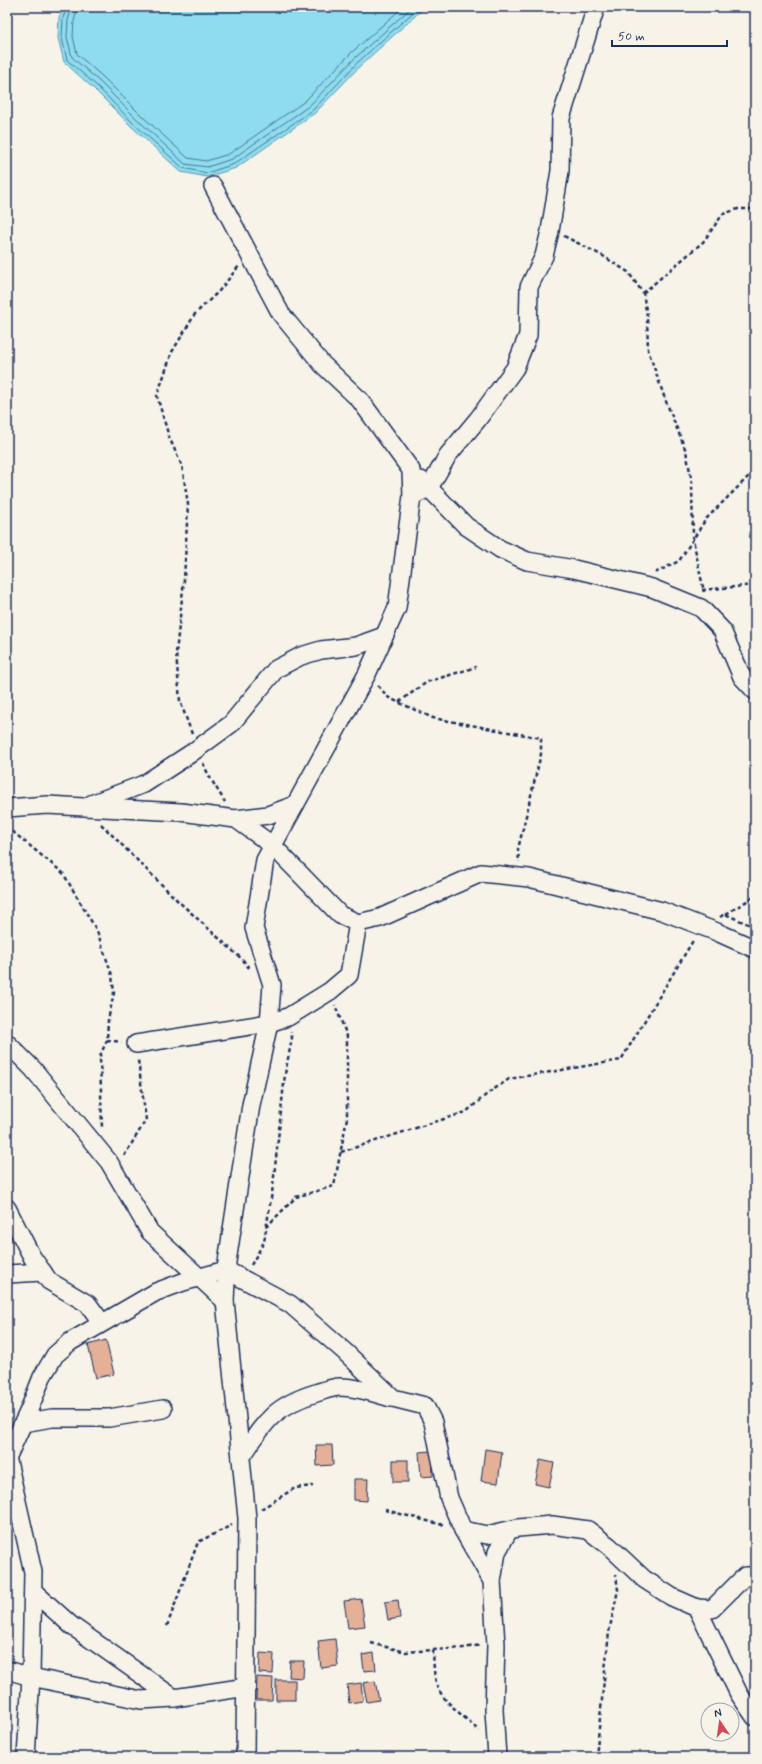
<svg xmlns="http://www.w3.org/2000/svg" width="762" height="1764" viewBox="0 0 762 1764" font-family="Mynerve,sans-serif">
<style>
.water{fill:#8edced;stroke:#6097b4}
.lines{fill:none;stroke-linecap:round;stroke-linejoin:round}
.shore{stroke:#497497;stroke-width:1}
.building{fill:#e4b097;stroke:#1b2f5e}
.street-casing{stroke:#1b2f5e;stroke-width:20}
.path{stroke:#1b2f5e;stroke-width:2.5;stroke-dasharray:4 3;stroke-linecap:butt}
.street{stroke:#f7f3e8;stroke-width:17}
</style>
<rect width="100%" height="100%" fill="#f7f3e8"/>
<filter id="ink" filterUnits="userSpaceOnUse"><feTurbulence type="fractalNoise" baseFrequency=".025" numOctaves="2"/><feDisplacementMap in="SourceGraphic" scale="8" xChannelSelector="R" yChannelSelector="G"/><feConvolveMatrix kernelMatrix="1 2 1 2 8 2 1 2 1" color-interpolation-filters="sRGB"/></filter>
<g filter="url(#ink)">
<!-- water -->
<path class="water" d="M64 7H425L362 64 315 113 236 168 207 177 181 172 131 126 94 89 64 62 58 38 59 17Z"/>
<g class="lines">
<!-- shore -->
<g class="shore">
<path d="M67 7 63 18 62 38 67 60 97 86 133 123 183 168 207 173 234 164 313 110 359 61 419 7"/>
<path d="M72 7 68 20 67 37 72 57 100 82 137 119 185 164 207 167 232 159 309 106 355 58 412 7"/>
<path d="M78 7 74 21 73 36 77 54 104 78 141 115 188 158 206 161 229 154 305 101 351 53 403 7"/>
</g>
</g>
<!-- building -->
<g class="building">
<path d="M106 1340 114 1374 96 1378 88 1345Z"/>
<path d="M316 1445H332L333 1465 317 1466Z"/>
<path d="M485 1449 502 1452 498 1483 481 1481Z"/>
<path d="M432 1451 433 1476 421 1477 419 1452Z"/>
<rect x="393" y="1460" width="15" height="22"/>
<path d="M540 1460 554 1463 549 1487 535 1484Z"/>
<path d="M354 1479H368L367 1501 354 1500Z"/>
<path d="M361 1599 365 1626 348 1628 344 1601Z"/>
<path d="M398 1600 400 1618 388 1620 385 1602Z"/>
<path d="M335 1639 338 1666 321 1668 318 1641Z"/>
<path d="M260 1653 274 1654 273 1674 259 1673Z"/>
<path d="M374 1653 376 1670 364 1671 362 1655Z"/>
<path d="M290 1661H304L303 1678 289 1677Z"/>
<path d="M257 1677 273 1678 272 1700H256Z"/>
<rect x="276" y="1680" width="19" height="20"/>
<path d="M375 1681 379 1700 367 1702 363 1683Z"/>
<path d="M361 1683 363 1701 349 1703 347 1685Z"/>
</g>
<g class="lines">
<!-- street casing -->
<g class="street-casing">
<g id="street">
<path d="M213 186 281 314 322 364 360 400 411 470 412 496 397 608 367 674 265 860 254 928 272 985 269 1023 251 1105 227 1262 225 1301 247 1518 245 1757"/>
<path d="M421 480 466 526 500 549 527 561 574 569 652 588 701 608 722 630 742 677 755 691"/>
<path d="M412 496 429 488 448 455 478 419 515 368 528 335 529 287 544 256 550 231 560 171 561 118 596 7"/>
<path d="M91 804 144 784 190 754 231 724 276 669 301 656 321 650 356 646 384 636"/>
<path d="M7 808 47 805 84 807 181 812 236 819 272 845 340 915 358 923 380 918 481 873 529 878 662 911 717 932 755 949"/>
<path d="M236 819 268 815 295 805"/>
<path d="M7 1043 33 1069 109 1162 150 1232 225 1301"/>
<path d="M136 1044 269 1023 288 1017 330 991 349 975 358 923"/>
<path d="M7 1208 32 1257 49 1281 88 1304 102 1323"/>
<path d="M7 1274 43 1272"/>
<path d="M23 1423 52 1418H109L163 1409"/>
<path d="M7 1457 33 1572 31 1677 7 1670"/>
<path d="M7 1458 29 1410 42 1377 55 1355 70 1342 156 1292 183 1282 226 1270 290 1304 344 1351 393 1398 425 1406 433 1422 449 1498 463 1530 492 1581 496 1645 494 1710 497 1757"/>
<path d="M241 1458C264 1423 273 1406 316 1393 323 1391 332 1387 340 1387 357 1387 374 1393 391 1398"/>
<path d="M463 1530 487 1535 509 1530"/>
<path d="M492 1581 497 1552 509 1530 518 1528 552 1525 588 1530 609 1546 644 1579 672 1597 697 1608 712 1609 745 1576H755"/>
<path d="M33 1591 72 1626 174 1698 247 1687"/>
<path d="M697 1608 739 1694 755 1717"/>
<path d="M26 1757 31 1677 141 1700 174 1698"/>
</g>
</g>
<!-- path -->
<g class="path">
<path d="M564 236 603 256 628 272 643 293 647 316 648 350 665 399 686 451 692 482 693 539 704 592"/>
<path d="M643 293 703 242 723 214 738 209H755"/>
<path d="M655 573 679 561 706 519 755 470"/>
<path d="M702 590 755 585"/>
<path d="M378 686 389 698 433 718 541 738V754L518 849 519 862"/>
<path d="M399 702 427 682 476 667"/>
<path d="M192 734 180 701 176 653 184 580 188 504 182 466 169 437 157 396 172 352 195 314 219 291 239 266"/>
<path d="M203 763 209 776 225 802"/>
<path d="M101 824 178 901 243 960 249 968"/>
<path d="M7 827 63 873 97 931 112 975 114 993 108 1020 107 1040 100 1056 102 1129"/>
<path d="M726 914 755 896"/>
<path d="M720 917 725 914 755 927"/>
<path d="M107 1040 121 1042"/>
<path d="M341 1152 466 1112 487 1094 509 1079 621 1060 694 939"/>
<path d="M124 1156 146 1120 138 1060"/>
<path d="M266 1227 296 1197 334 1186 347 1118V1036L335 1005"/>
<path d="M251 1265 264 1242 273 1186 285 1074 292 1038 291 1032"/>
<path d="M261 1509 295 1488 313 1486"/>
<path d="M385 1510 443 1525"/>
<path d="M167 1626 198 1542 232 1525"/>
<path d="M371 1643 406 1652 463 1648 481 1645"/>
<path d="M433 1650C434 1661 433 1675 437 1685 443 1703 466 1717 479 1731"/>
<path d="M596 1757 609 1632 618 1590 616 1575"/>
</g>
<!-- street -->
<use href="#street" class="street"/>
</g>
</g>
<!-- margin -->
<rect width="762" height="1764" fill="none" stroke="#f7f3e8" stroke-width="24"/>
<rect x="12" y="12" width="738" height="1740" fill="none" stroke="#1b2f5e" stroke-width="1.5" filter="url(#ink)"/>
<!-- north arrow -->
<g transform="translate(720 1722) rotate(347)"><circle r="19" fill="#f7f3e8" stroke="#9fa5b1"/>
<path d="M0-3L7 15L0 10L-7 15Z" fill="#d1495b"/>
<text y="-6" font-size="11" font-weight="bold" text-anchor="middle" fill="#1b2f5e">N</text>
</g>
<!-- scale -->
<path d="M612 40v6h115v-6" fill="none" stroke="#1b2f5e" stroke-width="2"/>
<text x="618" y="40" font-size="12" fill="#1b2f5e" stroke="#f7f3e8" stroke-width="3" paint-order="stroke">50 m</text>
</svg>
